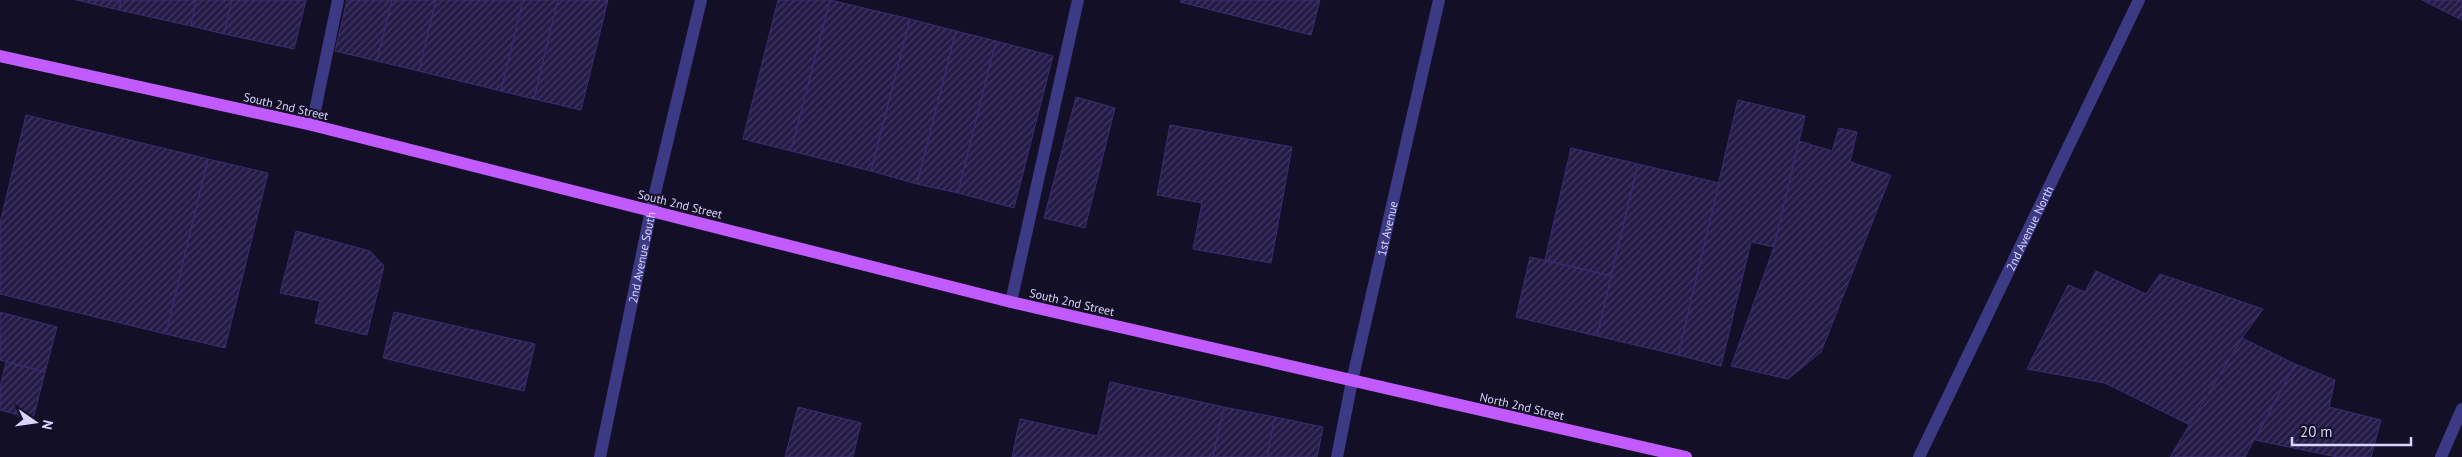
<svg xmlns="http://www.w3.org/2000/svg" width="2462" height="457" viewBox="0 0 2462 457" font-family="'PT Sans',sans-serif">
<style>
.building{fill:url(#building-hatch);stroke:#3b2d73}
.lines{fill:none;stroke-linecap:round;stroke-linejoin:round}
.service{stroke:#3d3a85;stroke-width:12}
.minor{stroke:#3d3a85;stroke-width:12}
.tertiary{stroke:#3d3a85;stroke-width:12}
.primary{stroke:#c25bff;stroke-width:12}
.labels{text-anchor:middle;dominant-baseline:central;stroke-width:4;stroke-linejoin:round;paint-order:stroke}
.street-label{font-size:12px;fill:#d9d4ff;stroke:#130f26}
</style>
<defs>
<pattern id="building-hatch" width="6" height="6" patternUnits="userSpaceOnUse" patternTransform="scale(1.25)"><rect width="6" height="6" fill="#241b47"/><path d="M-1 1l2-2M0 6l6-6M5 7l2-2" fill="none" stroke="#433b63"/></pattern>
</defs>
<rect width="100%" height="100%" fill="#130f26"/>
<!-- building -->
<g class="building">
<path d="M76 0H121L119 10Z"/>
<path d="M121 0H196L191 26 119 10Z"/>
<path d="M196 0H232L224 34 191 26Z"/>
<path d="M232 0H306L294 49 224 34Z"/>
<path d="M347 0H392L377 61 335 51Z"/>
<path d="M392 0H436L419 71 377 61Z"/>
<path d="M436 0H523L501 91 419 71Z"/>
<path d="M523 0H558L534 99 501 91Z"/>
<path d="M558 0H608L581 110 534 99Z"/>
<path d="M778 0H830L791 151 743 139Z"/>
<path d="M830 0 910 19 871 171 791 151Z"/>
<path d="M1181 0H1320L1311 35 1180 2Z"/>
<path d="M2422 0H2462V20Z"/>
<path d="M910 19 956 31 917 184 871 171Z"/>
<path d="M956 31 996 41 958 193 917 184Z"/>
<path d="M996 41 1053 56 1014 208 958 193Z"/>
<path d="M1076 97 1115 108 1085 228 1044 218Z"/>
<path d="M1738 100 1805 116 1774 247 1751 242 1721 366 1678 355Z"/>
<path d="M26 115 208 159 166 334 0 294V223Z"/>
<path d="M1170 125 1292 147 1271 263 1193 249 1202 203 1157 195Z"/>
<path d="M1839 128 1857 132 1850 162 1891 175 1821 352 1788 379 1731 366 1774 247 1799 141 1832 151Z"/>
<path d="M1571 148 1638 164 1611 276 1545 260Z"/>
<path d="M208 159 268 173 225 348 166 334Z"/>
<path d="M1638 164 1719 183 1678 355 1597 336Z"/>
<path d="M296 231 370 251 384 266 367 335 315 323 320 301 280 293Z"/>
<path d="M1530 257 1611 276 1597 336 1516 317Z"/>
<path d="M2096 271 2146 294 2160 274 2263 309 2242 338 2190 425 2105 383 2027 369 2068 285 2085 292Z"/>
<path d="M0 312 57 327 45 372 0 360Z"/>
<path d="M394 312 535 344 524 391 383 358Z"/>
<path d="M2242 338 2295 364 2245 457H2170Z"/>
<path d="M6 362 45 372 33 419 0 410V387Z"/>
<path d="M2295 364 2335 380 2329 407 2381 420 2371 457H2337L2255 440Z"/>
<path d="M1110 382 1224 407 1213 457H1012L1020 419 1098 436Z"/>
<path d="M798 407 861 423 853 457H785Z"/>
<path d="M1224 407 1275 417 1267 457H1213Z"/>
<path d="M1275 417 1323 427 1317 457H1267Z"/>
</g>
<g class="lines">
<!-- service -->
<g class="service">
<path d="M312 125 338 0"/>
<path d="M1011 302 1078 0"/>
</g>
<!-- minor -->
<g class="minor">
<path id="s1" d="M600 457 651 210"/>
<path id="s2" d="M1337 457 1352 381 1439 0"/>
<path id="s3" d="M1919 457 2139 0"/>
<path d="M2441 457 2462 409"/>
</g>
<!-- tertiary -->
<path class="tertiary" d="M651 210 701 0"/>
<!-- primary -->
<path class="primary" d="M0 56 312 125 1011 302 1686 457"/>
</g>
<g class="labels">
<!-- street labels -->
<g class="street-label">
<text transform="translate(286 106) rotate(13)">South 2nd Street</text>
<text transform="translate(680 204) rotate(14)">South 2nd Street</text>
<text stroke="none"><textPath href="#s2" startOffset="234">1st Avenue</textPath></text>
<text stroke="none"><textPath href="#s3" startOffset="254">2nd Avenue North</textPath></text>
<text stroke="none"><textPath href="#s1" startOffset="204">2nd Avenue South</textPath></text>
<text transform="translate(1072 302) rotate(13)">South 2nd Street</text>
<text transform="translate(1522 406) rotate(13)">North 2nd Street</text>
</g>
</g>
<!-- north arrow -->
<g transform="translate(35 422) rotate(103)" stroke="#130f26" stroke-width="4" paint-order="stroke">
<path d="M0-4L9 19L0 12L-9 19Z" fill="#d9d4ff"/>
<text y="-8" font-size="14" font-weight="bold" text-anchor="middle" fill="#d9d4ff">N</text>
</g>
<!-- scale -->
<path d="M2292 437v8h119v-8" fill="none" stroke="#d9d4ff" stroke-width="2.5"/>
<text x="2300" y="437" font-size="15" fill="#d9d4ff" stroke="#130f26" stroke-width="4" paint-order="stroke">20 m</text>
</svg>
